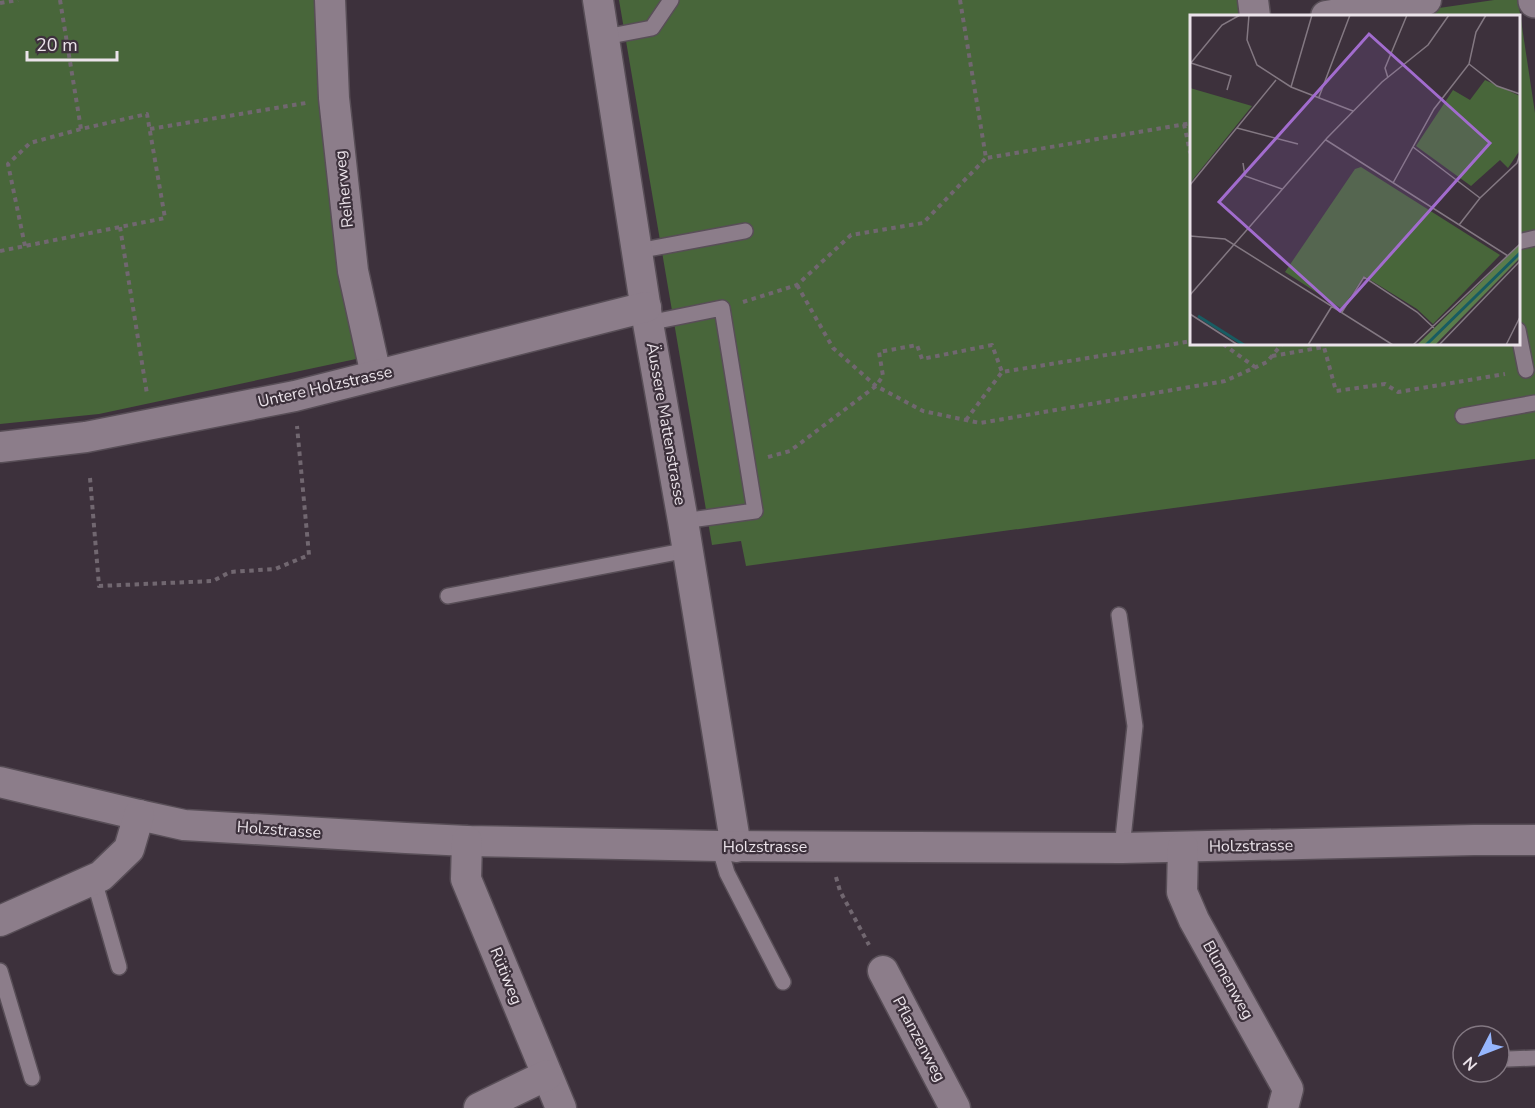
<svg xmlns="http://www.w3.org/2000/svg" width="1535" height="1108" viewBox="0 0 1535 1108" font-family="'Nunito Sans',sans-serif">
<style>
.green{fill:#48663a}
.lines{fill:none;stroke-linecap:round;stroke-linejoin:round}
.service-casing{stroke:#584e57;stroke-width:18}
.minor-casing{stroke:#584e57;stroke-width:33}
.tertiary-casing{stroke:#584e57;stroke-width:36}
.path{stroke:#716770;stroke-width:4;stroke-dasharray:4.5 4.5;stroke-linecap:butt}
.service{stroke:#8c7d8a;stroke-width:15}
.minor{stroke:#8c7d8a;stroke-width:30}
.tertiary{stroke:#8c7d8a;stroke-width:33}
.labels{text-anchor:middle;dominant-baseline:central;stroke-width:4.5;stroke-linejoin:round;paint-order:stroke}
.street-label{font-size:16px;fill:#ebe3ea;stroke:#3d313c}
.inset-river{fill:none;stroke:#185c62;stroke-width:3}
.inset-road{fill:none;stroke:#837882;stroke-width:1.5}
.view{fill:#a26cce;fill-opacity:0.15;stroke:#a26cce;stroke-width:3}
.inset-edge{fill:none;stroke:#ebe3ea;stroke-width:3}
</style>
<rect width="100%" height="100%" fill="#3d313c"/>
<!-- green -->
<g class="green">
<path d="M0 0H315L322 108 356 359 99 414 0 424Z"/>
<path d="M619 0H1240L1243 16H1192V344H1518V16H1384L1494 0H1518L1535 113V459L746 566 741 541 712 545Z"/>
</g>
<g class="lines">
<!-- service casing -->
<g class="service-casing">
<g id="service">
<path d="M605 37 652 28 671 0"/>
<path d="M1518 242 1535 238"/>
<path d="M637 251 745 231"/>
<path d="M648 323 722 308 755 511 683 521"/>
<path d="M1518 330 1526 370"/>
<path d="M1463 416 1535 403"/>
<path d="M448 596 688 550"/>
<path d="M1119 615 1135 726 1122 848"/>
<path d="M719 846 727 873 783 982"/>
<path d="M94 880 119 967"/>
<path d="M0 971 32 1078"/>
<path d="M1508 1059 1535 1058"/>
</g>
</g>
<!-- minor casing -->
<g class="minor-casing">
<g id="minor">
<path d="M330 0 334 98 353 271 376 375"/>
<path d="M598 0 648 323 683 521 736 847"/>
<path d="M1253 0 1255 16"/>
<path d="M1326 16 1426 0"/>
<path d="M0 447 86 437 295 396 646 307"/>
<path d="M0 782 139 815 184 825 406 838 467 841 719 846 1122 848 1474 840H1535"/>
<path d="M467 841 466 879 561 1108"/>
<path d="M1183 847 1182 892 1194 920 1288 1089 1283 1108"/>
<path d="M0 921 101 876 129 849 139 815"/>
<path d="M883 971 955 1108"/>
<path d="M479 1108 547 1075"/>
</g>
</g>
<!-- tertiary casing -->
<g class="tertiary-casing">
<path id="tertiary" d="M1535 0V1"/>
</g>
<!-- path -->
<g class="path">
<path d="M60 0 81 129"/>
<path d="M960 0 986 158 1192 123"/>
<path d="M0 3 18 0"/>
<path d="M1184 124 1190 152H1192"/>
<path d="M150 129 306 103"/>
<path d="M120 227 147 394"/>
<path d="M0 251C55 240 110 229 165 218L147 114 81 129 30 143 8 164 25 246"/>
<path d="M797 285 833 348 876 386 923 411 980 423 1225 381 1267 362 1282 344"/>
<path d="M743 302 797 285 851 235 923 223 986 158"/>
<path d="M1223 344 1255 367"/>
<path d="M1272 356 1324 347 1336 391 1385 384 1398 392 1505 374"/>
<path d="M966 420 1002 372 1192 341"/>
<path d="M768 457 790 451 876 386 883 376 879 352 917 345 922 359 992 345 1002 372"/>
<path d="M90 478 99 586 213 581 230 572 275 569 309 555 297 426"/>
<path d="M836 877 840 891 869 945"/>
</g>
<!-- service -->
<use href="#service" class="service"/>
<!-- minor -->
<use href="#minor" class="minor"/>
<!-- tertiary -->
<use href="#tertiary" class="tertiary"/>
</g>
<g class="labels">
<!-- street labels -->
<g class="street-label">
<text transform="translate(344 189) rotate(-96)">Reiherweg</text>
<text transform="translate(325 387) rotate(-13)">Untere Holzstrasse</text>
<text transform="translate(666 424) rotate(80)">Äussere Mattenstrasse</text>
<text transform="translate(279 830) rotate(4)">Holzstrasse</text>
<text transform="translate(1251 846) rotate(-1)">Holzstrasse</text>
<text x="765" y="847">Holzstrasse</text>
<text transform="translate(506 976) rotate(68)">Rütiweg</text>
<text transform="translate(1228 980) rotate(61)">Blumenweg</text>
<text transform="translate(919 1039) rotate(62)">Pflanzenweg</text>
</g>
</g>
<!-- overview -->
<g transform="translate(1190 15)">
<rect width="330" height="330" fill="#3d313c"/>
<path d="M295 65 330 81V135L318 153 310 145 281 171 226 131 263 75 280 85ZM0 73 62 91 0 168ZM171 152 310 240 243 309 227 294 174 261 152 294 95 257 165 154Z" fill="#48663a"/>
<path d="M330 229V243L245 330H227Z" fill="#5a7c4b"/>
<path class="inset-river" d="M8 301 54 330M236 330 330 238"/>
<path class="inset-road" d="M59 0 57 25 67 50 101 72 163 96M1 48 41 61 37 75M0 49 32 10 50 0M279 49 307 71 330 79M198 63 195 53 217 0M101 72 122 0M129 82 160 0M47 113 108 129M136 125 318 241M223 132 290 183M53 148 55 161 92 174M203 168 244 94 279 49 286 17 296 0M0 170 86 65M269 210 290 183 327 148 330 139M0 221 35 224 203 330M0 280 137 123 192 67 238 30 259 0M152 297 174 262 227 297 244 313M0 299 48 330M118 330 142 291M223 330 330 229M249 330 330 246M316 330 330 302"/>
<path class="view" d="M179 19 300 128 150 296 29 187Z"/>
<rect width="330" height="330" class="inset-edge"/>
</g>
<!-- north arrow -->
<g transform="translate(1481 1054) rotate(228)"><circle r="28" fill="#3d313c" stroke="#837882" stroke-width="1.5"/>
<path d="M0-4.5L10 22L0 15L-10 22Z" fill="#96b6fd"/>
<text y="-9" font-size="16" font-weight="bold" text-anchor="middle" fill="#ebe3ea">N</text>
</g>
<!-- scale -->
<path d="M27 51v9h90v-9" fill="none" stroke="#ebe3ea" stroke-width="3"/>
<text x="36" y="51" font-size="18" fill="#ebe3ea" stroke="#3d313c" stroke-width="4.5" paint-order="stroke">20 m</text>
</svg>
